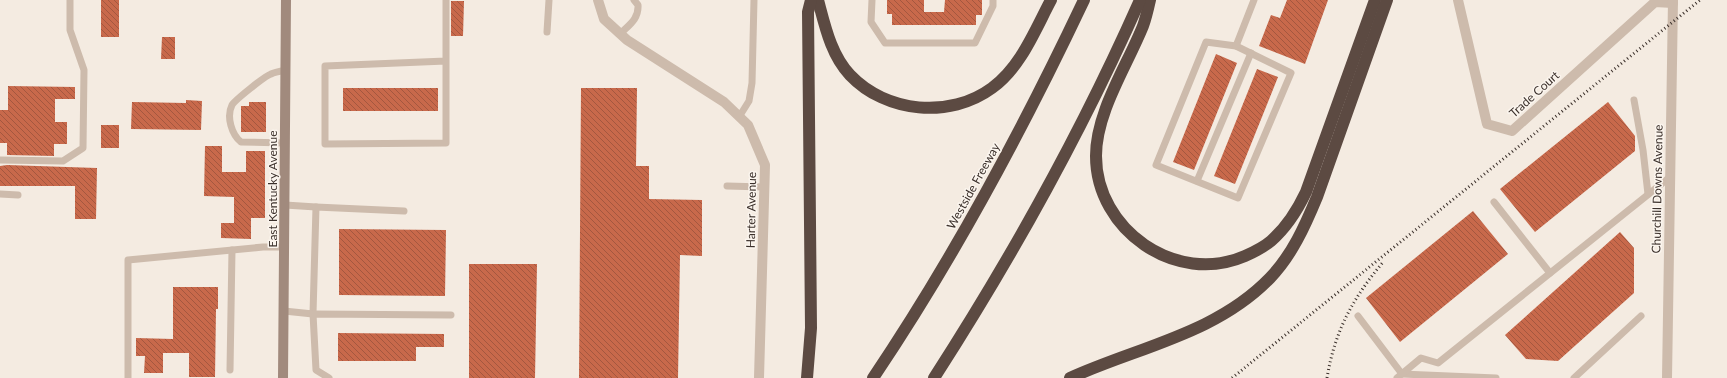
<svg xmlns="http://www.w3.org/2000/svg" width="1727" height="378" viewBox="0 0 1727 378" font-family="Lato,sans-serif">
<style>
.building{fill:url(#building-back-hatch)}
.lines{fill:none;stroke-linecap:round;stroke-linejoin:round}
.lane{stroke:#cdbbac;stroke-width:7}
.street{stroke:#cdbbac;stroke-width:10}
.secondary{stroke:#a18a7d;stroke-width:10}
.highway{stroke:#5c4a42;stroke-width:12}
.rail{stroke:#3b302b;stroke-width:3;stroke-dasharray:1 3;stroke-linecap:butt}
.labels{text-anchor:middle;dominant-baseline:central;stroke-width:3;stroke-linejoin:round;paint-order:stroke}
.street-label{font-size:12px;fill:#3b302b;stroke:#fbf5ee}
</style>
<defs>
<pattern id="building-back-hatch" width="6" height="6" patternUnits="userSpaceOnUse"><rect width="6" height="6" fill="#c8694b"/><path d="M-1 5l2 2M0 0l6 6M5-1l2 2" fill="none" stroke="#a4573f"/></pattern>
</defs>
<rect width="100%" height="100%" fill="#f4ebe1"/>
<!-- building -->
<g class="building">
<rect x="101" y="0" width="18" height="37"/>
<path d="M887 0H924V12H944L945 0H982V15H976V25H892V14H887Z"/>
<path d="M1287 0H1328L1305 64 1259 46 1271 15 1280 18Z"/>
<path d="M451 1H464L463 36H451Z"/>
<path d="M162 37H175V59H161Z"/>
<path d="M1216 54 1237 63 1194 170 1173 162Z"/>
<path d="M1257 69 1278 77 1235 184 1214 176Z"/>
<path d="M8 86 75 87V99H55V122H67V144H54V156L7 155V143H0V110H8Z"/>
<rect x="343" y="88" width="95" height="23"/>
<path d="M581 88H637L636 166H649V199L702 200V256L680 255 678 378H579Z"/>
<path d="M186 100 202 101 201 130 131 129 132 102 186 103Z"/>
<path d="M249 102H266V132H241V106H249Z"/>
<path d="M1608 102 1635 136V151L1535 232 1500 189Z"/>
<rect x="101" y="125" width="18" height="23"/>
<path d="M205 146H222V172H246V151H265V218H251V239L221 238V223H234V197L204 196Z"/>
<path d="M7 165 97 168 96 219H75V186H0V166Z"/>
<path d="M1473 211 1508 254 1400 342 1366 298Z"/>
<path d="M339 229 446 230 445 296 339 295Z"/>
<path d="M1620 232 1634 248V293L1558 361 1526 359 1505 335Z"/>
<path d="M469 264H537L535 378H469Z"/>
<path d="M173 287H218V309H216L215 377H189V353H163V373H144L145 356H136V338L173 339Z"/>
<path d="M338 333 444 334V347H416V361H338Z"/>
</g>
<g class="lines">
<!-- lane -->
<g class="lane">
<path d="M446 0V143L325 144V66L446 61"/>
<path d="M872 0 871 22 885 43H975L993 6V0"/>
<path d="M547 32 549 0"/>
<path d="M620 34C629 25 639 19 638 5L634 0"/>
<path d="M1206 42 1236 46 1291 73 1238 198 1156 165Z"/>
<path d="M1236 46 1254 0"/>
<path d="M1634 100 1643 150 1648 194"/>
<path d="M739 117 749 101 752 83 754 0"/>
<path d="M285 143 241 142C232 135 226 117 232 105 235 100 265 76 271 74 275 72 281 71 286 70"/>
<path d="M0 160 63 161 83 148 84 70 70 30V0"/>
<path d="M1197 181 1251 53"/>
<path d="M727 186 764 187"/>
<path d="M0 194 18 195"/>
<path d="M1494 202 1550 273"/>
<path d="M285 205 316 207"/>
<path d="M284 311 313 314 316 207 404 211"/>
<path d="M1358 316 1402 374 1496 378"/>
<path d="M230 370 232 250"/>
<path d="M128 378V260L263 247H284"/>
<path d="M329 378 316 370 313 314 451 315"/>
<path d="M1397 378 1421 358 1438 363 1670 177"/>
<path d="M1574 378 1641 316"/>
</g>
<!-- street -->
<g class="street">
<path d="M598 0 604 19 627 40 724 102 748 125 765 165 759 378"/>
<path d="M1458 0 1487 124 1512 131 1655 2 1673 3"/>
<path d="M1667 378 1673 0"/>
</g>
<!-- secondary -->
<path class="secondary" d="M283 378 286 0"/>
<!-- highway -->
<g class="highway">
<path d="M818 0C825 26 831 55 850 75 886 113 950 119 992 88 1021 67 1035 30 1051 0"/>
<path d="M1150 0C1148 9 1146 18 1143 26 1127 66 1096 112 1096 156 1096 230 1176 286 1245 256 1254 252 1264 247 1271 241 1287 227 1297 211 1306 192L1375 0"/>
<path d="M807 378 811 328 808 12 811 0"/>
<path d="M873 378C954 258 1022 131 1084 0"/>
<path d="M934 378C1012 257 1082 131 1140 0"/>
<path d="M1070 378C1138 347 1216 334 1270 278 1292 255 1305 226 1317 197L1387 0"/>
</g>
<!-- rail -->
<g class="rail">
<path d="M1232 378 1700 0"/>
<path d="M1327 378C1335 330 1353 298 1384 261"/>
</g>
</g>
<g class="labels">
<!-- street labels -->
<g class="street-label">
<text transform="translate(1534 94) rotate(-42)">Trade Court</text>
<text transform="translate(973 186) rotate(-61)">Westside Freeway</text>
<text transform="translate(272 189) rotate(-90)">East Kentucky Avenue</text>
<text transform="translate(1657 189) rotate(-89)">Churchill Downs Avenue</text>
<text transform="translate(751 210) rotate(-89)">Harter Avenue</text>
</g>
</g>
</svg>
